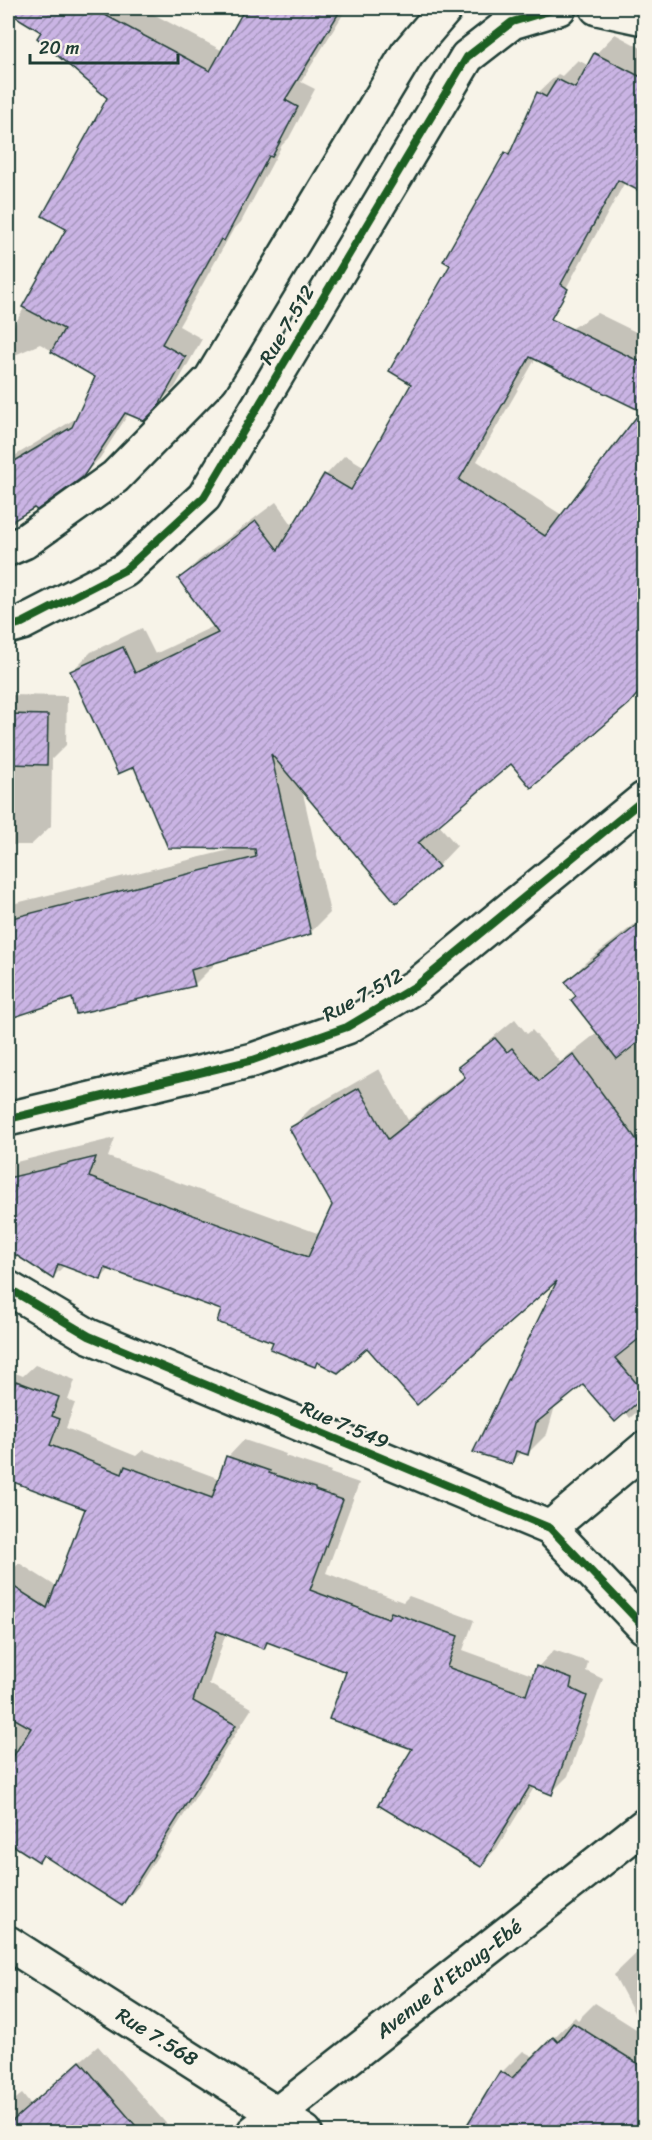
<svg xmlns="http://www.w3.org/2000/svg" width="652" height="2140" viewBox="0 0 652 2140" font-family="Sriracha,sans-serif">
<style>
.shadow{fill:#0003;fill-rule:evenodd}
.building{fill:url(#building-hatch);stroke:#1f3d34;stroke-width:1.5;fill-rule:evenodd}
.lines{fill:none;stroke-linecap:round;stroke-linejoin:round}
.street-casing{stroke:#1f3d34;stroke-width:38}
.primary-casing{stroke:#1f3d34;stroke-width:38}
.street{stroke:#f7f3e8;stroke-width:33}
.primary{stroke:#f7f3e8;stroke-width:33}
.cycleway-casing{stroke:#f7f3e8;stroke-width:11}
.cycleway{stroke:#1b5e20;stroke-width:8}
.labels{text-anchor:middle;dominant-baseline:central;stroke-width:4.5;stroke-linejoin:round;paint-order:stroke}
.street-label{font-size:20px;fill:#1f3d34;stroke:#f7f3e8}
</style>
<defs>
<pattern id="building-hatch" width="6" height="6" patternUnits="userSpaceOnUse" patternTransform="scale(1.5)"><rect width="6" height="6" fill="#cab4e4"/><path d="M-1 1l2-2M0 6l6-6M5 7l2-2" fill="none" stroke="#a394ba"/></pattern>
</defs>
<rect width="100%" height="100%" fill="#f7f3e8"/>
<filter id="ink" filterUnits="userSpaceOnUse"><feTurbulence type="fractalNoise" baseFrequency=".0167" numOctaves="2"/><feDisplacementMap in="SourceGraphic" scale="12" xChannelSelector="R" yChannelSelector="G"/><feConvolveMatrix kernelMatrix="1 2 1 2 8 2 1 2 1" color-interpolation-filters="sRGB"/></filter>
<g filter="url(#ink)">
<!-- shadow -->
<g class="shadow">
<path d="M8 8H142L223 51 247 8H347L301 82 315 89 289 138 282 145 241 222 233 230 179 326 202 339 175 387 143 419 129 413 100 458 82 476 18 516 8 527V460L78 417 97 376 40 344 8 358V328L10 333 68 229 109 98 43 32 8 10Z"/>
<path d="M615 34 641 48 644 45V177L625 182 529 355 597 313 644 336V687L628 703 511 761 438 824 457 846 438 866 302 789 330 913 311 932 213 962V966L194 985 73 996 8 1017V905L237 848 134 765 72 671 91 652 142 628 155 654 214 626 180 579 199 560 276 502 294 527 326 475 345 455 365 467 413 383 452 265 506 153 516 144 538 93 558 74 562 76 578 60 589 66 596 54ZM536 358 644 410 562 515 477 461Z"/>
<path d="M8 695 67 696 66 745 52 759 51 826 31 845H8Z"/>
<path d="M644 917V1405L630 1418 625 1411 583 1382 555 1406 547 1434 528 1453 522 1451 511 1463 562 1275 367 1346 318 1361 314 1365 223 1309 110 1269 100 1279 65 1265 53 1277 8 1248V1164L115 1138 108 1157 320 1234 334 1205 291 1128 311 1108 379 1069 408 1120 465 1075 460 1067 480 1048 515 1019 527 1034 532 1030 560 1062 598 1032 577 996 567 982 586 962Z"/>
<path d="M35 1365 75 1380 68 1400 75 1403 66 1428 136 1456 143 1450 220 1479 228 1457 244 1440 286 1454 285 1456 331 1471 330 1473 359 1483 326 1573 403 1602 409 1596 474 1620 463 1650 535 1676 538 1667 554 1650 588 1662 586 1671 603 1679 568 1776 551 1793 535 1786 497 1848 481 1865 414 1748 348 1671 269 1642 264 1648 226 1633 209 1684 252 1708 138 1887 122 1904 45 1854 38 1860 8 1841V1575L19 1563 57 1587 87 1508 8 1479V1370L23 1376Z"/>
<path d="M644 1946V2031L614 1975Z"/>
<path d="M595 2003 644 2034V2132H464L502 2072 523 2051 534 2057 575 2017 578 2020Z"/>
<path d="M98 2046 170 2128 165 2132H8V2105L22 2094 30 2104Z"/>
</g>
<!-- building -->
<g class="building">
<path d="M8 8H92L210 71 245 8H342L285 100 298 107 272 157 269 156 224 241 221 239 162 344 186 357 158 407 144 421 125 413 83 477 37 510 34 508 8 524V465L72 427 95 377 51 352 64 329 22 307 66 229 42 216 107 98 37 38 41 32 8 12Z"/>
<path d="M594 53 645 79V194L618 180 561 284 568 289 551 319 645 364V685L629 704 531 788 511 764 418 843 439 867 396 903 271 754 311 934 191 970 195 986 76 1014 72 998 8 1019V919L256 857 255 849 168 848 134 767 118 774 70 671 123 647 135 673 218 633 178 579 256 521 278 550 324 474 351 490 411 384 389 371 450 265 443 261 505 152 509 155 537 92 546 97 557 79 575 88ZM530 357 641 411 545 536 459 480Z"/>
<path d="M8 714 48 715 47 765 8 764Z"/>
<path d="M645 919V1037L617 1059 571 1000 576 996 565 982Z"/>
<path d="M495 1038 507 1052 512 1048 539 1081 573 1054 645 1151V1334L615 1358 645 1393V1396L615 1422 583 1385 536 1423 528 1455 516 1451 512 1464 473 1452 557 1281 417 1405 367 1348 338 1373 317 1362 315 1367 270 1349 273 1342 217 1322 221 1310 105 1268 101 1280 58 1264 53 1279 8 1250V1178L96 1157 89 1177 308 1257 332 1205 289 1128 359 1088 388 1139 465 1077 458 1067Z"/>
<path d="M16 1381 59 1397 52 1416 60 1419 50 1445 122 1474 125 1466 212 1498 226 1456 270 1471 269 1473 315 1488V1490L343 1500 310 1590 388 1619 391 1612 458 1636 447 1667 526 1695 536 1666 572 1679 570 1688 587 1696 552 1795 530 1786 481 1867 378 1805 412 1749 329 1719 346 1672 267 1642 264 1649 217 1631 193 1701 236 1725 122 1906 43 1855 39 1862 8 1842V1765L31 1728 8 1715V1583L47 1608 85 1509 8 1480V1403Z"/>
<path d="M573 2023 645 2068V2133H462L500 2071 512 2078 553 2037 558 2042Z"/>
<path d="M80 2061 142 2133H8V2125Z"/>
</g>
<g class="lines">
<!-- street casing -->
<g class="street-casing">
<g id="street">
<path d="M597 8 644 18"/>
<path d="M8 549 24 542 115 477 211 379 407 54 446 8"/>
<path d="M8 627 22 623 125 570 204 497 467 57 512 22 559 8"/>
<path d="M8 1119 253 1060 347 1027 416 986 644 799"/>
<path d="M8 1288 89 1336 550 1528 644 1627"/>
<path d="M550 1528 644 1449"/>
<path d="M8 1943 305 2132"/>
</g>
</g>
<!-- primary casing -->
<g class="primary-casing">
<path id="primary" d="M254 2132 644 1826"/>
</g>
<!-- street -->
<use href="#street" class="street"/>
<!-- primary -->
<use href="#primary" class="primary"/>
<!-- cycleway casing -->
<g class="cycleway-casing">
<g id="cycleway">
<path d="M8 627 22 623 125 570 204 497 467 57 512 22 559 8"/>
<path d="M8 1119 253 1060 347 1027 416 986 644 799"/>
<path d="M8 1288 89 1336 550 1528 644 1627"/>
</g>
</g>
<!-- cycleway -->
<use href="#cycleway" class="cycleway"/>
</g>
</g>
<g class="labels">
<!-- street labels -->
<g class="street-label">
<text transform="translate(287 325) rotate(-59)">Rue 7.512</text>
<text transform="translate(363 995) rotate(-29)">Rue 7.512</text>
<text transform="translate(345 1425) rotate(23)">Rue 7.549</text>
<text transform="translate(449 1979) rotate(-38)">Avenue d'Etoug-Ebé</text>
<text transform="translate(157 2037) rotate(32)">Rue 7.568</text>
</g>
</g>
<!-- margin -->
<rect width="652" height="2140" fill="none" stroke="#f7f3e8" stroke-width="30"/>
<rect x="15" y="15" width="622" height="2110" fill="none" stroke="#1f3d34" stroke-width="2" filter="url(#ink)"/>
<!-- scale -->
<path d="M30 54v9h148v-9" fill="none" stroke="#1f3d34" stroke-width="3"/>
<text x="39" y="54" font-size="18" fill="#1f3d34" stroke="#f7f3e8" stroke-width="4.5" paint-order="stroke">20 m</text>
</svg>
